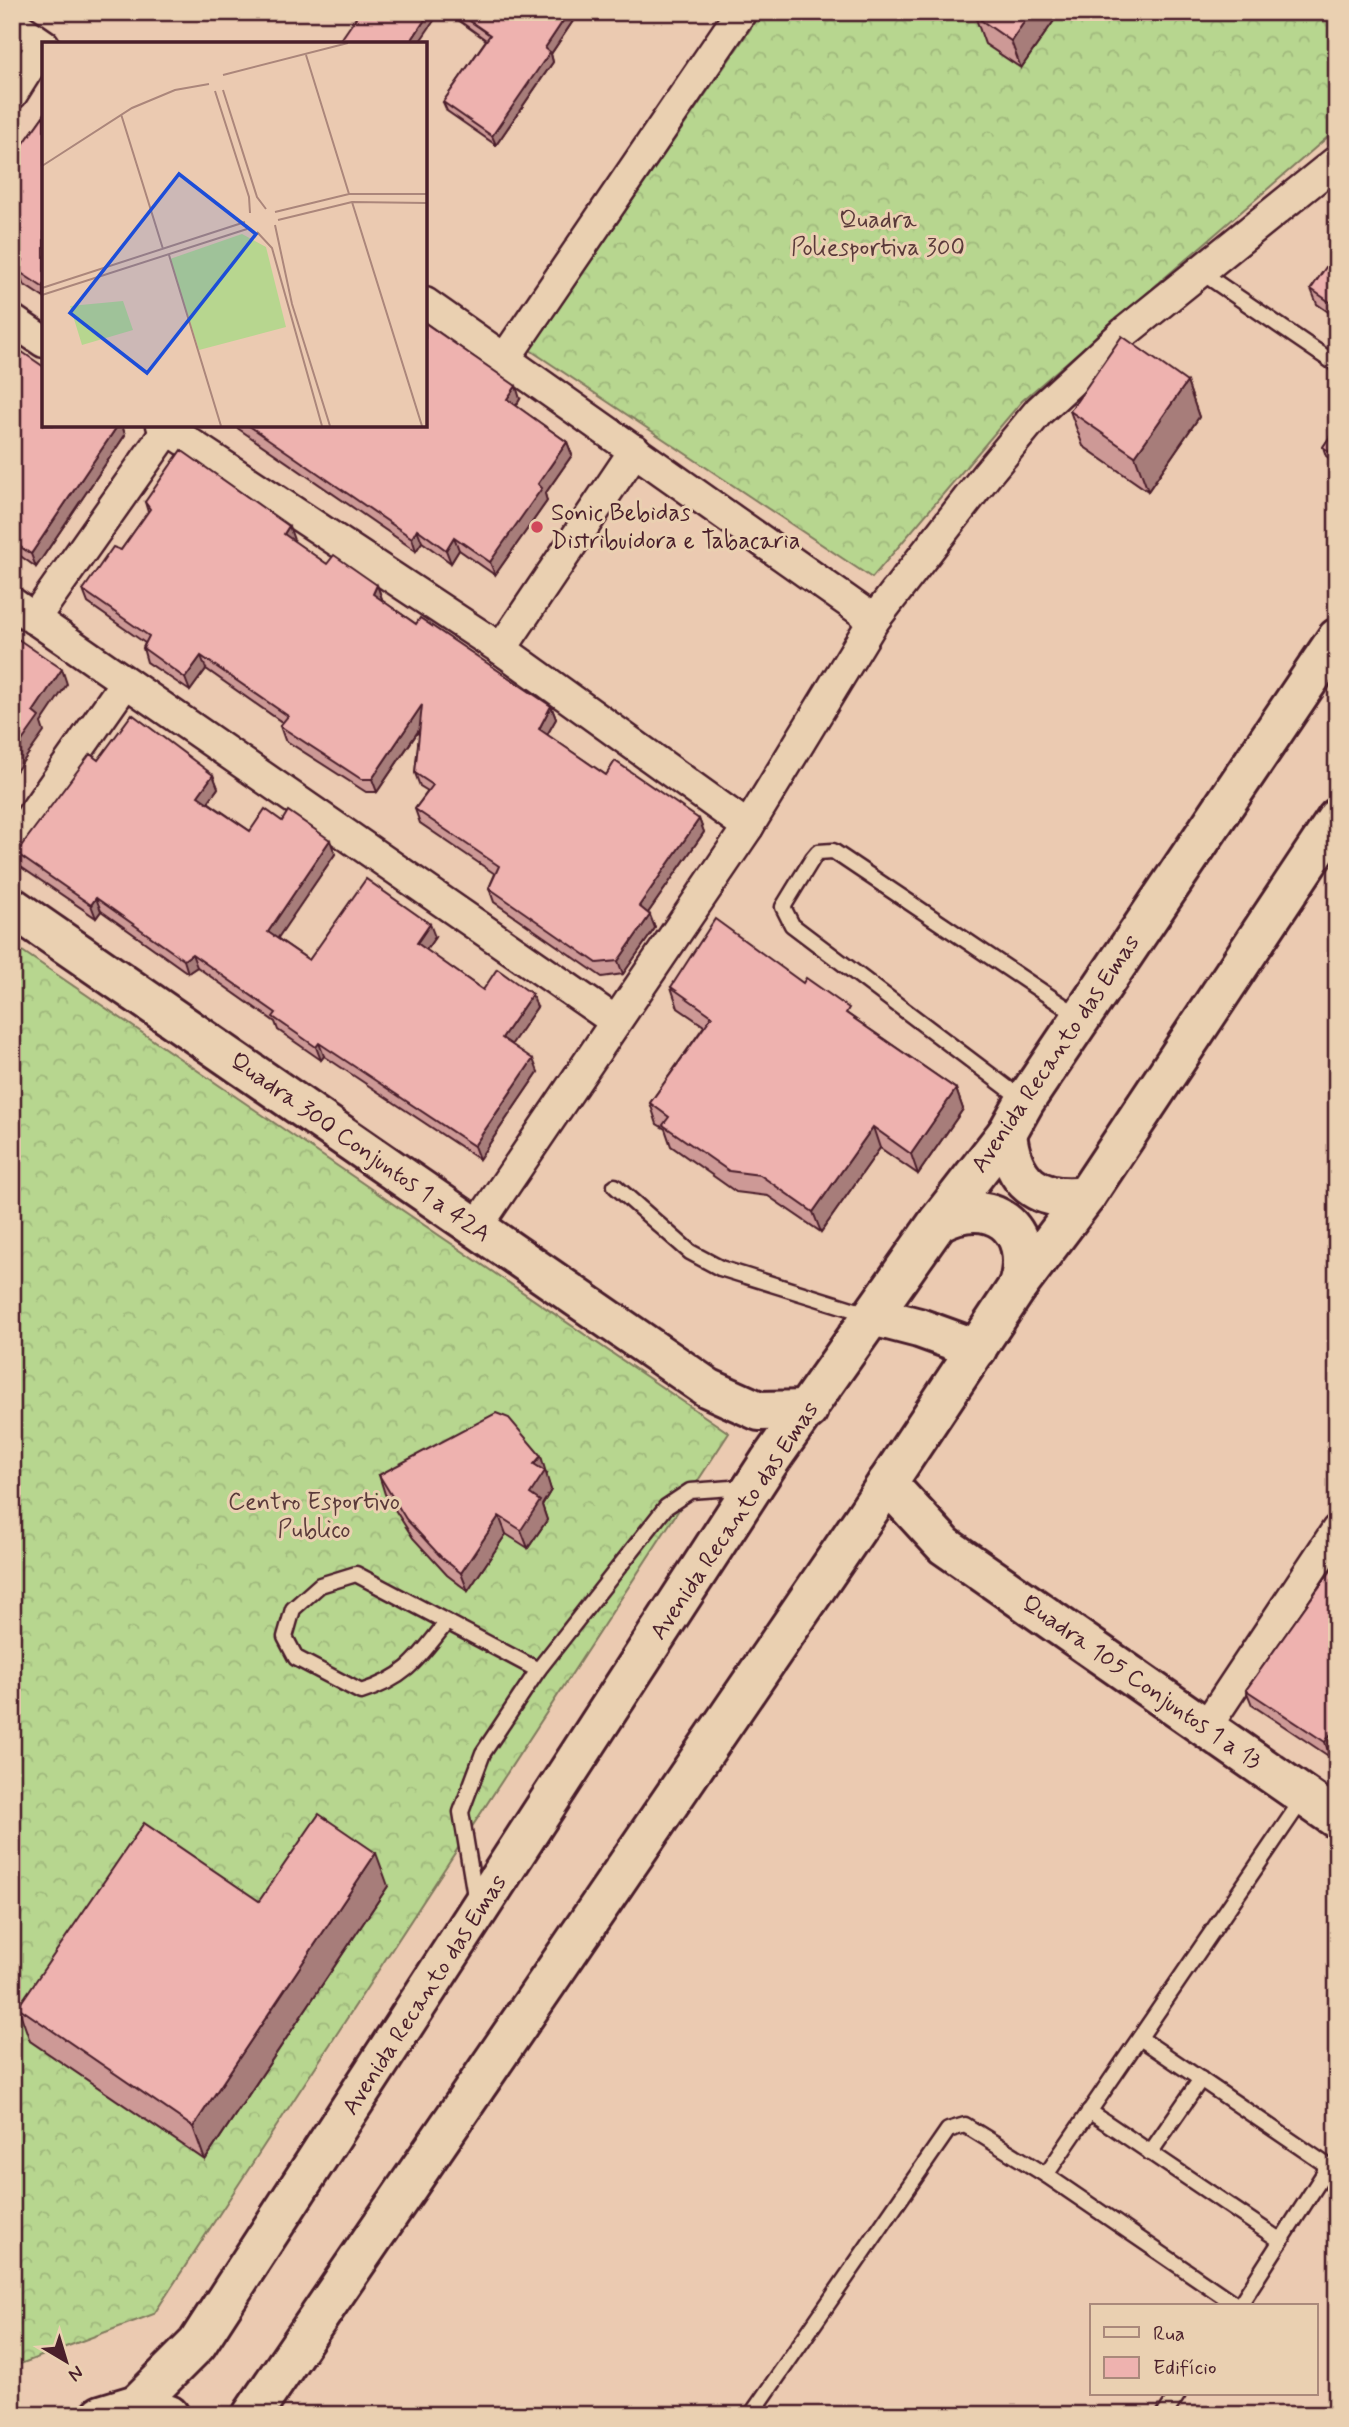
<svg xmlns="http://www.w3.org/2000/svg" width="1349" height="2427" viewBox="0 0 1349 2427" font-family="Mynerve,sans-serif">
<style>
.forest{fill:url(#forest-crowns);stroke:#807a5d;stroke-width:2}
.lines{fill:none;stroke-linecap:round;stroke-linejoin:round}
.lane-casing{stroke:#4a1f2b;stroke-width:19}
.street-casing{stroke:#4a1f2b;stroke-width:35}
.secondary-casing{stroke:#4a1f2b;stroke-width:44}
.lane{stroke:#ead0b1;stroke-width:14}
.street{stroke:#ead0b1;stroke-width:30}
.secondary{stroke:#ead0b1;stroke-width:38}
.wall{fill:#cd9996;stroke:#4a1f2b;stroke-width:2}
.shaded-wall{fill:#a77d7a;stroke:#4a1f2b;stroke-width:2}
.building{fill:#eeb2af;stroke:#4a1f2b;stroke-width:2}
.poi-dot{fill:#d1495b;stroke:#ead0b1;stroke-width:2.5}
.labels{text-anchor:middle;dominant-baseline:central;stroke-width:6;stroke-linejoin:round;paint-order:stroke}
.park-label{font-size:24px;fill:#5a3a3a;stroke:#ead0b1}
.poi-label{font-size:24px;fill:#4a1f2b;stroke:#ead0b1;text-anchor:start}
.street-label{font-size:24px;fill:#4a1f2b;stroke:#ead0b1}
.inset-road{fill:none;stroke:#ab867b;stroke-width:2}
.view{fill:#1d4ed8;fill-opacity:0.15;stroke:#1d4ed8;stroke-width:3.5}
.inset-edge{fill:none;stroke:#4a1f2b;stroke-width:3.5}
</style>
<defs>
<pattern id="forest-crowns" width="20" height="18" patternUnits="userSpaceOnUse" patternTransform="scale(1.75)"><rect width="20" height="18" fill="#b7d68f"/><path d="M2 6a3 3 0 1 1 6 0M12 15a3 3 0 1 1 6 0" fill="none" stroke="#9fb77c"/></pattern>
</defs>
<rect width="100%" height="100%" fill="#ebcab1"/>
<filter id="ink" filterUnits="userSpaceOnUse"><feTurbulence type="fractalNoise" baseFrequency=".0143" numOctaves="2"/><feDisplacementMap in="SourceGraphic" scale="14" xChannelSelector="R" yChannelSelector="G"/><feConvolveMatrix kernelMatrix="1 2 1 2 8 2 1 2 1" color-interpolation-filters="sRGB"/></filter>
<g filter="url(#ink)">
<!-- forest -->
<g class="forest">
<path d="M762 12H1323L1337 22V129L1022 401 872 578 530 350Z"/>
<path d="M12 944 729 1433 154 2314 12 2367Z"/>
</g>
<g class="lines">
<!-- lane casing -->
<g class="lane-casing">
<g id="lane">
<path d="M1201 272 1337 365"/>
<path d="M1022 1099 792 925 783 907 813 858 818 852 833 851 1080 1017"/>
<path d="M615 1186 690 1252 720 1268 868 1314"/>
<path d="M446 1623C418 1659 406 1678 361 1692L296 1658 285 1637 293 1609 320 1585 356 1574 538 1670"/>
<path d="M476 1902 461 1812 483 1753 538 1670 666 1507 690 1491 746 1487"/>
<path d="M1140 2038 1325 2164V2172L1239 2306"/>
<path d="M1089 2111 1281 2241"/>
<path d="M1150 2153 1201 2079"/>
<path d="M1046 2175 1304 1797"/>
<path d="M751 2415 948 2130 965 2125 1046 2175 1238 2306"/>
<path d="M1164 2415 1178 2394"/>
</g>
</g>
<!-- street casing -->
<g class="street-casing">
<g id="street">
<path d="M12 23 44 45"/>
<path d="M12 94 43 45"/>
<path d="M425 303 874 620"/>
<path d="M12 320 44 342"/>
<path d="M506 357 741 12"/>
<path d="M162 425 501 649 748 827"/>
<path d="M12 603 615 1021"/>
<path d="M34 619 168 429"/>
<path d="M501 649 635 450"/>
<path d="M12 844 125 683"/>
<path d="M476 1228 748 827 874 620 988 473 1039 411 1125 332 1337 161"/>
<path d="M1206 1727 1337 1530"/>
</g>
</g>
<!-- secondary casing -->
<g class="secondary-casing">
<g id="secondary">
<path d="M12 907 708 1388 759 1411 808 1410"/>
<path d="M1007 1133C1012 1182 1037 1203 1086 1196"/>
<path d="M938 1222C990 1194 1036 1227 1018 1286"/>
<path d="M873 1316 919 1328 977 1349"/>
<path d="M887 1483 945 1546 1337 1819"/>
<path d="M137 2404 197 2344 769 1462 938 1222 1007 1133 1025 1101 1337 638"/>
<path d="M101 2415 137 2404 169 2415"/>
<path d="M252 2415 866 1515 1018 1286 1086 1196 1337 818"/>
</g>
</g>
<!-- lane -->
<use href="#lane" class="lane"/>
<!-- street -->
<use href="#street" class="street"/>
<!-- secondary -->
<use href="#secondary" class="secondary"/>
</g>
<!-- wall -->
<g class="wall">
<path d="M447 12H579L551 54 553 62 496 145 447 111 443 102 486 40Z"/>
<path d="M1060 12 1021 68 985 44 975 16Z"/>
<path d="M44 115V298L23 284 18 271 20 267 12 262V160Z"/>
<path d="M1337 257V318L1317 304 1311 289Z"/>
<path d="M12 345 44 425H122L125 435 36 567 12 550Z"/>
<path d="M1187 382 1199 417 1148 491 1083 446 1070 411Z"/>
<path d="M520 399 516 406 567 442 572 455 545 494 547 501 495 575 459 550 451 563 422 542 416 551 233 425H425Z"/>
<path d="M1337 426V464L1326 456 1323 447Z"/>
<path d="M145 502 294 540 293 541 327 564 377 585 382 599 381 600 416 624 551 706 556 719 547 735 606 775 699 819 704 832 648 913 655 928 623 974 602 977 494 902 489 888 495 874 420 823 415 809 428 791 420 786 415 773 420 729 377 792H366L285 740 280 726 283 723 206 669 190 691 147 662 143 648 145 643 88 603 83 590 121 550 148 512Z"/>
<path d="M98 760 213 775 218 788 208 802 250 831 282 821 335 854 277 938 309 960 435 937 426 950 483 990 537 1007 511 1044 538 1072 479 1159 324 1056 321 1060 278 1030 275 1022 197 967 188 973 101 911 96 918 21 867 16 853Z"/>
<path d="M803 983 956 1089 963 1109 918 1174 880 1148 821 1232 768 1196 736 1192 671 1146 665 1129 657 1124 650 1103 704 1026 678 1008 671 987Z"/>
<path d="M547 1474 546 1476 551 1490 542 1505 547 1520 528 1548 506 1534 468 1591 447 1575 413 1538 385 1494 379 1475Z"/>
<path d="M1337 1562 1330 1757 1252 1705 1246 1690Z"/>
<path d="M388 1886 205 2160 30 2041 18 2007Z"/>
</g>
<!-- shaded-wall -->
<g class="shaded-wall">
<path d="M430 12H440L418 44H409Z"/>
<path d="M569 12H579L551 54 553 62 496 145 492 136 545 48Z"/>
<path d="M1031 12H1060L1021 68 1011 41Z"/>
<path d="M1187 382 1199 417 1148 491 1135 456Z"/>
<path d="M516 386 520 399 512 413 507 399Z"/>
<path d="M118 425H122L125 435 36 567 31 554Z"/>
<path d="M567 442 572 455 545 494 547 501 495 575 490 562 538 484Z"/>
<path d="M289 526 294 540 289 548 284 534Z"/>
<path d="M417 529 422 542 416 551 412 538Z"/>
<path d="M454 537 459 550 451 563 446 550Z"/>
<path d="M377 585 382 599 378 608 373 594Z"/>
<path d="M201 656 206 669 190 691 185 678Z"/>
<path d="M62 669 67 684 41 723 44 732 12 777V755L33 712Z"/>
<path d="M422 705 427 718 377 792 372 779Z"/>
<path d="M551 706 556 719 543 742 539 729Z"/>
<path d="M213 775 218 788 203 809 198 796Z"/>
<path d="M699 819 704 832 643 920 639 906Z"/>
<path d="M330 840 335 854 273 945 268 932Z"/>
<path d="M96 898 101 911 96 918 91 905Z"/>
<path d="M650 915 655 928 623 974 618 961Z"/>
<path d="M430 924 435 937 422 956 417 943Z"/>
<path d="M192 954 197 967 188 973 184 960Z"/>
<path d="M532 994 537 1007 507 1051 502 1038Z"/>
<path d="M319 1043 324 1056 321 1060 316 1047Z"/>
<path d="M533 1059 538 1072 479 1159 474 1146Z"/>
<path d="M956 1089 963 1109 918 1174 911 1154Z"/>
<path d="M873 1127 880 1148 821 1232 813 1212Z"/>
<path d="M541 1456 551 1490 542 1505 547 1520 528 1548 521 1530 534 1464Z"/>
<path d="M499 1516 506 1534 468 1591 461 1573Z"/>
<path d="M1337 1725V1747L1330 1757 1325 1742Z"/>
<path d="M376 1853 388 1886 205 2160 193 2127Z"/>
</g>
<!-- building -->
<g class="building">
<path d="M360 12H430L409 44H338Z"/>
<path d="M457 12H569L545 48 550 52 492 136 443 102 490 35Z"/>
<path d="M978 12H1031L1011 41 975 16Z"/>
<path d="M44 115V288L18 271 23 260 12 252V160Z"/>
<path d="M1337 257V307L1311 289 1328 264Z"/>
<path d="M425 323 516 386 507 399 567 442 538 484 542 488 490 562 454 537 446 550 417 529 412 538 248 425H425Z"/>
<path d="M1122 336 1187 382 1135 456 1070 411Z"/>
<path d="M12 345 44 367V425H118L31 554 12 541Z"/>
<path d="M1337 426V457L1323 447Z"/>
<path d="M181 450 289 526 284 534 327 564 334 555 377 585 373 594 416 624 420 618 551 706 539 729 606 775 615 761 699 819 639 906 650 915 618 961 597 963 489 888 499 866 415 809 433 785 415 773 422 705 372 779H361L280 726 288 716 201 656 185 678 143 648 149 636 83 590 113 547 121 550 150 509 145 502Z"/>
<path d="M12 635 62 669 33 712 39 717 12 755Z"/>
<path d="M132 714 213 775 198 796 250 831 265 809 282 821 288 811 330 840 268 932 309 960 366 879 430 924 417 943 483 990 497 969 532 994 502 1038 533 1059 474 1146 319 1043 316 1047 273 1017 276 1013 192 954 184 960 96 898 91 905 16 853 90 754 98 760Z"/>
<path d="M715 919 803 983 806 978 849 1008 846 1013 956 1089 911 1154 873 1127 813 1212 760 1175 729 1171 663 1125 669 1117 650 1103 712 1016 671 987Z"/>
<path d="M496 1413 509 1418 541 1456 534 1464 545 1471 530 1494 540 1501 521 1530 499 1516 461 1573 441 1557 406 1519 379 1475Z"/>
<path d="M1337 1562V1725L1325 1742 1246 1690Z"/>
<path d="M319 1814 376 1853 193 2127 18 2007 144 1823 259 1901Z"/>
</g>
</g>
<!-- markers -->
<circle class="poi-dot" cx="537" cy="527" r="7"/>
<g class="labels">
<!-- park labels -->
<g class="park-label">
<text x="878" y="220">Quadra<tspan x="878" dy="28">Poliesportiva 300</tspan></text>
<text x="314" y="1502">Centro Esportivo<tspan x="314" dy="28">Publico</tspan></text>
</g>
<!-- poi labels -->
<g class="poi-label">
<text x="551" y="513">Sonic Bebidas<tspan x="551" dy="28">Distribuidora e Tabacaria</tspan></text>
</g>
<!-- street labels -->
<g class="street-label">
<text transform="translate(1056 1054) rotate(-56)">Avenida Recanto das Emas</text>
<text transform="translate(360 1148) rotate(35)">Quadra 300 Conjuntos 1 a 42A</text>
<text transform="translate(735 1521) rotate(-56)">Avenida Recanto das Emas</text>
<text transform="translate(1141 1683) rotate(35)">Quadra 105 Conjuntos 1 a 13</text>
<text transform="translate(425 1995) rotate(-57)">Avenida Recanto das Emas</text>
</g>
</g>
<!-- overview -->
<g transform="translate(42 42)">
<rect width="385" height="385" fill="#ebcab1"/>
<path d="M200 192 224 205 244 285 157 308 128 217ZM81 259 91 288 40 303 28 264Z" fill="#b7d68f"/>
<path class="inset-road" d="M264 13 307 152M181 33 306 1M181 48 215 155 224 167M173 49 207 155 208 171M79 72 121 207M0 124 90 66 133 48 167 42M310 160 380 384M233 170 307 152H385M236 178 310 160 385 161M233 183 250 262 288 384M215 190 230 206 280 384M127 213 179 384M0 246 203 180M0 253 205 187"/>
<path class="view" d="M137 132 214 192 105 331 28 271Z"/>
<rect width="385" height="385" class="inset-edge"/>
</g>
<!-- margin -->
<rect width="1349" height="2427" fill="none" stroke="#ead0b1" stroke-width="42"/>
<rect x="21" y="21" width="1307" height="2385" fill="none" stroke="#4a1f2b" stroke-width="2.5" filter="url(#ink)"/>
<!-- legend -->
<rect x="1090" y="2304" width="228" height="91" fill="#ead0b1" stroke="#aa897b" stroke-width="2"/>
<rect x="1104" y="2327" width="35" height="10" fill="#ead0b1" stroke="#aa897b" stroke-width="2"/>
<text x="1153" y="2340" font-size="21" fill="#4a1f2b">Rua</text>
<rect x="1104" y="2357" width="35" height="21" fill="#eeb2af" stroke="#aa897b" stroke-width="2"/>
<text x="1153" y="2374" font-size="21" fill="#4a1f2b">Edifício</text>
<!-- north arrow -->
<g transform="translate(66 2361) rotate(142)" stroke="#ead0b1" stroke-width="5" paint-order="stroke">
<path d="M0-5L12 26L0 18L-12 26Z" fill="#4a1f2b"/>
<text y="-10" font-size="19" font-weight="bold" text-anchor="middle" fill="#4a1f2b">N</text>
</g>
</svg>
